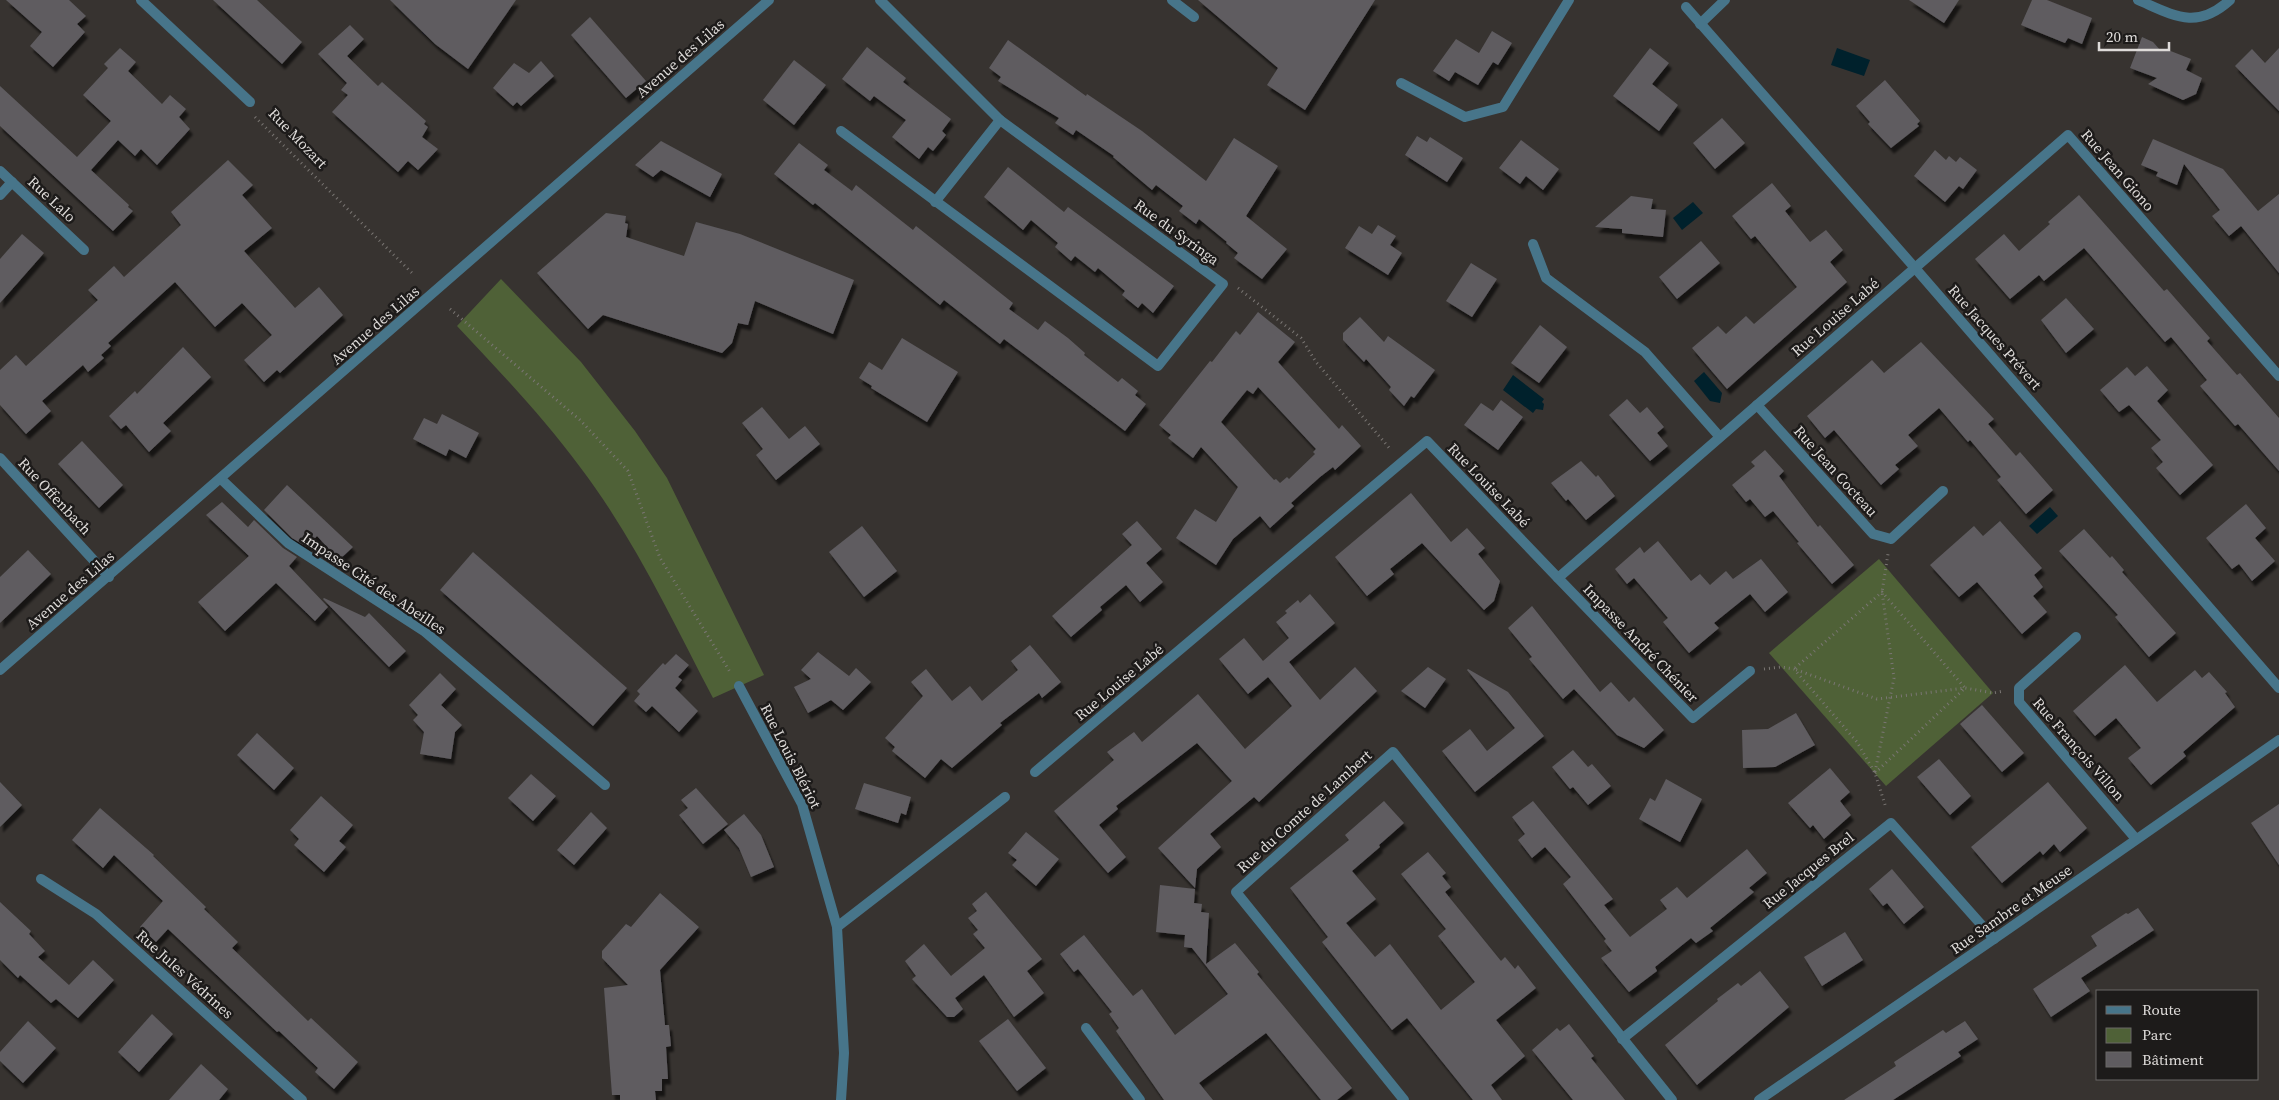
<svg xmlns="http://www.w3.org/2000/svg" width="2279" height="1100" viewBox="0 0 2279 1100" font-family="'Source Serif 4',serif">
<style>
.green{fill:#4f6137}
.water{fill:#00212c}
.building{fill:#5f5c60;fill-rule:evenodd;filter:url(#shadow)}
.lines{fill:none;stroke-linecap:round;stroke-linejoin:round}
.path{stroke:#7a7673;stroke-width:3;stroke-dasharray:1 4;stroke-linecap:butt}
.service{stroke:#47758a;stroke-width:10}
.minor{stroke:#47758a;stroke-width:10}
.tertiary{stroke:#47758a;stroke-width:10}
.labels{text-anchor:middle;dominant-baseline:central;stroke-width:5;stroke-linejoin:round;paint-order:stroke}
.street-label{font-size:15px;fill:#dedbd9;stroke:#1d1b1a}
</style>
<defs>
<filter id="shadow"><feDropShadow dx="3" dy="5.5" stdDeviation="1" flood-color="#0009"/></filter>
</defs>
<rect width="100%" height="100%" fill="#373330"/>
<!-- green -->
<g class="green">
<path d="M501 279 581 362 635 431 667 478 764 675 713 698C672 620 634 538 580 467 543 417 500 372 457 326Z"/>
<path d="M1879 559 1993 693 1886 786 1769 653Z"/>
</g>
<!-- water -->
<g class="water">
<path d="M1837 48 1870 60 1864 76 1831 65Z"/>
<path d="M1693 202 1703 213 1682 230 1673 218Z"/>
<path d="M1704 372 1722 393 1720 403 1710 401 1694 381Z"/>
<path d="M1513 375 1544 399 1542 402 1544 404 1543 410 1536 409 1533 413 1503 390Z"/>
<path d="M2050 507 2058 516 2037 534 2029 526Z"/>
</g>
<!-- building -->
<g class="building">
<path d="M6 0H69L86 16 77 24 85 32 53 67 30 46 42 32Z"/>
<path d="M213 0H257L302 42 282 64Z"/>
<path d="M390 0H516L468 69 435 44Z"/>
<path d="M1198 0H1375L1305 110 1267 85 1278 68Z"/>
<path d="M1909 0H1959L1944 23Z"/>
<path d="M2032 0H2047L2092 18 2082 44 2068 38 2065 43 2021 25Z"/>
<path d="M590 17 646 81 626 98 571 35Z"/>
<path d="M350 25 364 39 347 56 378 86 382 82 426 121 424 124 428 127 422 137 438 149 418 170 408 161 398 172 332 112 348 95 341 90 347 83 318 54Z"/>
<path d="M1492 31 1512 43 1498 65 1493 62 1478 85 1455 72 1449 81 1433 71 1456 39 1479 53Z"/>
<path d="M2142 37 2153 42 2161 51 2168 50 2191 59 2186 70 2202 78 2196 94 2183 100 2148 84 2157 78 2130 68Z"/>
<path d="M1008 40 1086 96 1087 94 1142 131 1206 181 1234 138 1278 166 1246 216 1287 249 1262 279 1234 258 1238 253 1226 243 1227 242 1199 219 1196 224 1179 211 1183 206 1156 185 1152 190 1113 157 1114 156 1076 130 1073 135 1055 123 1059 118 998 81 1001 77 989 68Z"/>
<path d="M867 47 906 78 903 82 951 119 942 131 946 135 933 151 928 147 919 159 892 137 906 120 874 96 870 101 842 79Z"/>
<path d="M120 48 136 62 128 71 162 104 170 95 186 109 179 117 190 129 157 165 141 149 135 156 118 140 91 170 129 205 128 207 133 211 113 231 0 126V86L77 157 111 121 83 95 108 68 104 64Z"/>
<path d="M1650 48 1669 63 1652 84 1678 105 1659 131 1613 96Z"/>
<path d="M2279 48V111L2235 66 2252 49 2265 63Z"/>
<path d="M794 60 826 85 794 125 763 100Z"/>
<path d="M541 61 554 76 521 106 517 102 513 106 493 88 514 63 529 73Z"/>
<path d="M1885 80 1920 121 1917 124 1919 126 1891 148 1868 124 1870 122 1856 106Z"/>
<path d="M1722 118 1745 143 1715 169 1693 143Z"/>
<path d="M1417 136 1427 142 1430 137 1463 158 1447 182 1405 155Z"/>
<path d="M2153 139 2223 169 2258 211 2279 194V273L2241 226 2229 236 2212 216 2220 210 2184 164 2177 185 2156 176 2158 172 2141 165Z"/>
<path d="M1521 140 1559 169 1543 190 1526 176 1520 184 1499 168Z"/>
<path d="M661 141 722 174 710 197 661 170 653 177 635 165Z"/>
<path d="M799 143 828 165 824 170 852 191 856 185 913 230 916 226 1013 303 1009 309 1038 330 1045 321 1068 338 1085 353 1084 355 1118 382 1122 378 1138 391 1135 395 1146 404 1125 431 1004 339 1000 344 944 300 940 305 815 203 813 205 774 174Z"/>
<path d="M1935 150 1946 160 1949 156 1956 162 1960 157 1977 170 1963 189 1959 186 1945 202 1914 176Z"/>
<path d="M228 160 253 185 242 195 272 228 244 251 295 308 319 287 343 315 280 373 277 370 264 382 244 360 272 335 242 303 215 327 175 282 108 343 111 346 101 355 104 358 88 372 83 365 42 401 51 411 26 434 0 405V370L16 355 26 366 98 300 88 290 114 266 124 277 181 225 171 212Z"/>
<path d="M1008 167 1064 212 1068 207 1174 286 1153 313 1142 303 1138 308 1122 295 1125 291 1098 268 1095 272 1075 256 1071 261 1055 247 1058 243 1031 220 1023 230 984 197Z"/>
<path d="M1772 183 1791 206 1785 211 1810 242 1826 230 1843 250 1830 262 1847 282 1727 389 1692 348 1718 326 1726 334 1746 316 1754 324 1797 287 1755 236 1751 239 1732 216Z"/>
<path d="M2079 195 2164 291 2167 289 2210 338 2207 341 2237 375 2240 373 2279 418V471L2238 424 2235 426 2200 386 2207 380 2171 337 2165 342 2084 248 2044 281 2039 275 2010 299 1975 259 2004 234 2019 251 2050 224 2048 222Z"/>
<path d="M1631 196 1653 199 1651 209 1666 210 1663 237 1622 233V229L1595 227Z"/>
<path d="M606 213 626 216 625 223 628 224 626 237 684 256 696 222 740 234 854 280 833 334 755 301 748 325 738 323 732 343 722 353 603 315 588 329 537 273Z"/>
<path d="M1378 225 1396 236 1390 245 1402 253 1388 275 1345 248 1359 226 1372 234Z"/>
<path d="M22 234 44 253 0 303V259Z"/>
<path d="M1701 241 1720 263 1677 299 1659 277Z"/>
<path d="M1471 263 1497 279 1472 317 1446 301Z"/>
<path d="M2066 298 2094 329 2066 353 2041 320Z"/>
<path d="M1258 312 1295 342 1278 362 1339 429 1342 425 1361 446 1335 470 1333 467 1320 477 1291 503 1294 506 1270 528 1260 516 1233 539 1216 565 1176 538 1195 509 1216 522 1238 487 1201 447 1193 458 1168 438 1171 435 1159 425 1210 361 1212 362 1236 331 1240 335ZM1258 387 1316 449 1313 452 1315 454 1289 479 1287 477 1280 483 1276 479 1274 480 1221 422 1247 390 1253 394Z"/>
<path d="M1360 317 1384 342 1388 336 1435 370 1414 398 1411 396 1404 406 1389 390 1391 387 1366 359 1364 362 1343 340V333Z"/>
<path d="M1540 325 1567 347 1539 383 1511 363Z"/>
<path d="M902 338 958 372 927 422 871 388 872 386 859 378 869 362 882 370Z"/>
<path d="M1921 342 1994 419 1988 424 2016 456 2020 452 2053 490 2026 514 1997 480 2001 477 1970 440 1968 442 1939 408 1908 435 1918 446 1895 465 1899 469 1881 485 1834 430 1825 438 1807 416 1872 360 1884 373Z"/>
<path d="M183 347 211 377 163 423 171 431 149 452 126 425 121 429 109 416 135 391 137 394Z"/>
<path d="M2147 366 2168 390 2157 401 2213 465 2180 495 2156 468 2163 462 2151 448 2161 440 2129 405 2119 412 2100 390 2127 367 2135 376Z"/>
<path d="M1627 399 1640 413 1647 407 1664 427 1657 433 1668 446 1650 461 1609 415Z"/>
<path d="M1501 400 1523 417 1498 450 1464 425 1481 403 1493 411Z"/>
<path d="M762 407 789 439 805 426 820 444 776 480 756 455 763 449 742 423Z"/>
<path d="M442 414 479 433 466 458 449 449 446 456 413 439 424 418 437 424Z"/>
<path d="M82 441 123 485 99 508 58 464Z"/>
<path d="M1765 450 1784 471 1779 476 1818 527 1820 525 1854 565 1832 584 1797 543 1799 542 1773 511 1765 517 1750 499 1746 502 1732 485 1755 466 1751 462Z"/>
<path d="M1581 461 1596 477 1598 475 1615 496 1586 520 1568 499 1566 501 1551 483Z"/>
<path d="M287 485 353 547 339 560 317 536 307 547 292 538 264 510Z"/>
<path d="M1411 493 1451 542 1467 528 1485 548 1478 554 1500 581 1494 601 1484 610 1422 543 1390 569 1394 574 1367 596 1335 557Z"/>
<path d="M222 502 248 527 254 520 283 548 297 557 289 566 328 607 315 621 276 583 225 631 198 602 249 556 206 515Z"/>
<path d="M2246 504 2266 528 2255 538 2275 561 2252 581 2239 564 2232 569 2206 538Z"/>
<path d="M1137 521 1162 549 1146 563 1163 582 1140 602 1126 585 1100 607 1102 610 1071 637 1052 616 1132 545 1122 534Z"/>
<path d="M2000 521 2042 568 2034 575 2043 587 2033 596 2047 612 2022 634 1977 582 1959 597 1930 565 1974 526 1983 536Z"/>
<path d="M862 526 897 571 864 597 829 552Z"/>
<path d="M2084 529 2110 558 2112 556 2124 570 2122 572 2176 633 2149 657 2115 617 2118 615 2059 551Z"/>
<path d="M1658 541 1691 581 1700 574 1710 585 1726 571 1733 579 1761 559 1788 592 1765 612 1750 594 1714 623 1719 628 1689 653 1663 622 1668 618 1634 578 1627 584 1615 569 1640 547 1644 553Z"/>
<path d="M28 550 51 574 0 623V577Z"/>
<path d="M473 552 627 688 593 726 440 590Z"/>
<path d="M1310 594 1335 623 1289 662 1320 700 1355 667 1377 691 1259 802 1254 797 1210 834 1221 847 1197 869 1195 888 1158 848 1232 781 1197 743 1116 806 1118 809 1099 825 1126 857 1108 873 1054 811 1114 760 1107 752 1134 732 1142 742 1198 694 1245 749 1292 706 1268 677 1248 694 1219 659 1244 638 1263 661 1289 638 1276 622 1287 613 1285 611 1298 600 1300 603Z"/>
<path d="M324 598 365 617 369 613 406 651 389 667 323 599Z"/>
<path d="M1532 606 1600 692 1611 682 1629 702 1634 697 1664 730 1644 748 1617 735 1574 689 1563 699 1529 659 1532 657 1508 628Z"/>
<path d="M1030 645 1061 682 1042 698 1039 693 1000 723 1002 725 952 768 941 759 925 778 892 751 895 747 885 738 923 696 911 682 926 669 952 701 970 686 982 701 1018 670 1011 661Z"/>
<path d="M818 652 849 676 856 668 871 682 843 710 831 700 808 713 794 687 811 679 801 670Z"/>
<path d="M676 654 689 665 678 677 682 680 675 688 698 711 679 732 652 706 646 712 634 701 640 694 637 691 663 663 665 665Z"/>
<path d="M2125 665 2157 702 2195 670 2202 678 2209 672 2227 692 2225 693 2235 707 2183 752 2186 756 2151 785 2128 758 2141 748 2116 718 2095 736 2073 711Z"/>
<path d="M1428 667 1446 679 1425 708 1401 691Z"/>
<path d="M1468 669 1508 692 1544 736 1475 792 1442 751 1470 729 1487 751 1515 728 1467 670Z"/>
<path d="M440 673 456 689 441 705 462 725 455 732 451 759 420 754 424 732 413 720 418 715 409 705Z"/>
<path d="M1982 705 2024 753 2002 772 1960 724Z"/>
<path d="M1796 713 1815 745 1775 767 1743 768 1742 730 1768 729Z"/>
<path d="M257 733 294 768 274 790 237 755Z"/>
<path d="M1573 750 1588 767 1592 764 1611 786 1588 805 1573 787 1570 789 1552 767Z"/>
<path d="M1939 759 1971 796 1950 815 1917 777Z"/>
<path d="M1830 768 1850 792 1840 801 1851 815 1824 839 1813 825 1810 828 1788 803Z"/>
<path d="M531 774 556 796 533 821 508 798Z"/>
<path d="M1666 779 1702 799 1680 842 1639 819 1650 798 1655 801Z"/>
<path d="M0 782 22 805 0 827Z"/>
<path d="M2048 782 2087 828 2060 852 2054 844 2043 855 2040 851 2002 883 1971 847Z"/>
<path d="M864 783 911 797 906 815 901 813 898 823 855 809Z"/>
<path d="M696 788 728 824 703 844 679 815 688 808 681 800Z"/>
<path d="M321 796 353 825 339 841 346 847 324 872 294 845 299 839 290 830Z"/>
<path d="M1384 801 1404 823 1379 845 1380 847 1352 871 1376 899 1346 923 1375 957 1390 944 1441 1010 1475 982 1438 936 1446 929 1401 874 1428 852 1446 873 1442 876 1451 887 1445 892 1501 961 1505 957 1515 969 1518 965 1536 988 1496 1020 1525 1056 1491 1085 1502 1100H1473L1407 1018 1392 1030 1322 942 1328 937 1290 888 1349 840 1345 835Z"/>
<path d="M1533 801 1613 899 1604 905 1630 937 1667 909 1660 900 1677 887 1687 898 1747 849 1767 873 1749 888 1754 892 1710 928 1713 931 1696 943 1691 938 1655 967 1657 971 1629 992 1601 958 1612 951 1604 941 1606 939 1563 884 1571 877 1545 847 1532 858 1518 840 1525 834 1512 817Z"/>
<path d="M2279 804V865L2251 823Z"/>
<path d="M100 808 154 855 153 856 206 907 204 909 238 942 232 948 308 1021 311 1018 358 1062 334 1089 315 1072 318 1068 279 1031 277 1032 168 929 156 942 140 927 163 901 114 855 103 868 72 840Z"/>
<path d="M591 812 607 828 574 865 557 850Z"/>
<path d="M744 814 761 835 774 867 751 877 739 848 724 830Z"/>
<path d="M1026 832 1059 859 1036 886 1012 865 1017 860 1008 853Z"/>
<path d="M1892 869 1924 907 1904 924 1887 903 1883 906 1869 889Z"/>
<path d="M1160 885 1195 889 1194 903 1202 904 1201 912 1209 913 1206 964 1235 943 1259 972 1257 974 1352 1088 1337 1100H1321L1266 1033 1199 1083 1213 1100H1164L1116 1031 1119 1028 1109 1014 1112 1012 1078 969 1074 972 1060 954 1084 935 1133 996 1142 989 1175 1035 1228 994 1192 948 1184 947 1185 935 1156 932Z"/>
<path d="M986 892 1042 959 1027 971 1044 993 1014 1017 984 975 955 998 963 1009 954 1017H947L912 979 916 976 905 961 924 944 951 976 985 948 973 934 978 930 968 918 977 911 972 904Z"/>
<path d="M660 893 699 927 660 970 665 1025H669L671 1046 666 1047 668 1079H662V1091H655L656 1100H620V1095H612L604 988 628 985 602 958V951L626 924 631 927Z"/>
<path d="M0 902 31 931 29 934 45 951 38 957 69 985 93 960 114 980 78 1018 56 999 51 1003 20 975 18 978 0 960Z"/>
<path d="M2138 908 2154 930 2081 978 2090 991 2051 1017 2033 989 2097 946 2091 936 2126 913 2128 914Z"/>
<path d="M1845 932 1863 960 1822 986 1804 957Z"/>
<path d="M1760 971 1789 1007 1697 1085 1665 1045 1718 1001 1717 999 1738 983 1741 986Z"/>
<path d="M152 1014 173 1034 139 1072 118 1052Z"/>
<path d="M1008 1019 1046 1068 1017 1091 979 1041Z"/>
<path d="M28 1021 56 1048 23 1083 0 1061V1052Z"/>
<path d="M1965 1021 1978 1039 1958 1052 1961 1056 1893 1100H1844L1896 1066 1894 1062 1943 1030 1946 1033Z"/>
<path d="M1569 1024 1594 1056 1591 1058 1625 1100H1573L1532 1050 1557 1028 1560 1031Z"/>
<path d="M201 1064 228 1089 219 1100H169Z"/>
</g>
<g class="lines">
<!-- path -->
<g class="path">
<path d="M255 117 414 275"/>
<path d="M1238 288 1301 338 1316 362 1391 450"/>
<path d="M450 309 580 420 628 471 660 558 730 672"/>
<path d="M1764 669 1781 667 1794 669 1857 742 1875 773 1886 808"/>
<path d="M1875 772 1894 678 1882 592 1888 554"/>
<path d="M1875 773 1965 688 1882 592 1794 669 1877 699 1965 688 1993 693 2004 691"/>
</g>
<!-- service -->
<g class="service">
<path d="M1172 0 1194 17"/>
<path d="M1700 24 1725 0"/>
</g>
<!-- minor -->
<g class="minor">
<path d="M141 0 250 102"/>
<path d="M2138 0C2173 15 2196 31 2230 0"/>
<path d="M1686 7 1915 268 2279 688"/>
<path d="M1401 83 1465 117 1503 107 1569 0"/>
<path d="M841 131 1158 366 1223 284 1000 120 880 0"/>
<path d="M0 171 84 250"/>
<path d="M0 195 12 182"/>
<path d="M935 202 1000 120"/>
<path d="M1533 244 1546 278 1645 352 1719 436"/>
<path d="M1757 405 1873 534 1891 539 1943 491"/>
<path d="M0 458 109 577"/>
<path d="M221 479 288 543 424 631 605 785"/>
<path d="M1558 578 1693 718 1750 671"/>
<path d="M2076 637 2019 688V702L2136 839"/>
<path d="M739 686 802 804 837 927 844 1053 841 1100"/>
<path d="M1035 772 1427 441 1558 578 2068 135 2279 376"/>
<path d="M41 879 96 914 302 1100"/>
<path d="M837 927 1005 797"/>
<path d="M1086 1028 1140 1100"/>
<path d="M1622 1039 1891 823 1994 939"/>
<path d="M1404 1100 1236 892 1393 752 1672 1100"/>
<path d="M1759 1100 1994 939 2279 740"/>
</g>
<!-- tertiary -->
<path class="tertiary" d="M0 670 769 0"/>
</g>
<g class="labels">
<!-- street labels -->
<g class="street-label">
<text transform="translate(680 58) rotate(-41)">Avenue des Lilas</text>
<text transform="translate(298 138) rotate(46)">Rue Mozart</text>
<text transform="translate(2118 170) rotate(49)">Rue Jean Giono</text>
<text transform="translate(52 199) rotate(43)">Rue Lalo</text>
<text transform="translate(1177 232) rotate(36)">Rue du Syringa</text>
<text transform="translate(1835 317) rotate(-41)">Rue Louise Labé</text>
<text transform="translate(375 325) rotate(-41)">Avenue des Lilas</text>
<text transform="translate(1995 337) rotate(49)">Rue Jacques Prévert</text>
<text transform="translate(1836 471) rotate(48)">Rue Jean Cocteau</text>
<text transform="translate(1489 485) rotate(46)">Rue Louise Labé</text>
<text transform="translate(55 496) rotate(47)">Rue Offenbach</text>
<text transform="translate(374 583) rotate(34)">Impasse Cité des Abeilles</text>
<text transform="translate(70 590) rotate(-41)">Avenue des Lilas</text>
<text transform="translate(1641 643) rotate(46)">Impasse André Chénier</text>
<text transform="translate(1119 682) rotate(-40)">Rue Louise Labé</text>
<text transform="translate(2079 749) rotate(49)">Rue François Villon</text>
<text transform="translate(791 756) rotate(63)">Rue Louis Blériot</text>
<text transform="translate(1304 811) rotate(-42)">Rue du Comte de Lambert</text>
<text transform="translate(1808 870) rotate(-39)">Rue Jacques Brel</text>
<text transform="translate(2011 909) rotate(-35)">Rue Sambre et Meuse</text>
<text transform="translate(185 974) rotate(42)">Rue Jules Védrines</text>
</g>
</g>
<!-- legend -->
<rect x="2096" y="990" width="162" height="90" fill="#1d1b1a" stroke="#6a6866"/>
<rect x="2106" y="1006" width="25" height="8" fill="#47758a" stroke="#6a6866"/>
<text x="2142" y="1015" font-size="15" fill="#dedbd9">Route</text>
<rect x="2106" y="1028" width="25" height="15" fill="#4f6137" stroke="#6a6866"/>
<text x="2142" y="1040" font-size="15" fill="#dedbd9">Parc</text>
<rect x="2106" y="1052" width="25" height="15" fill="#5f5c60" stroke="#6a6866"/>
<text x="2142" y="1065" font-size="15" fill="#dedbd9">Bâtiment</text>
<!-- scale -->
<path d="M2099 42v8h70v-8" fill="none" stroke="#dedbd9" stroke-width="2.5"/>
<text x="2106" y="42" font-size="15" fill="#dedbd9" stroke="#1d1b1a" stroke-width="4" paint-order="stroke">20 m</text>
</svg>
